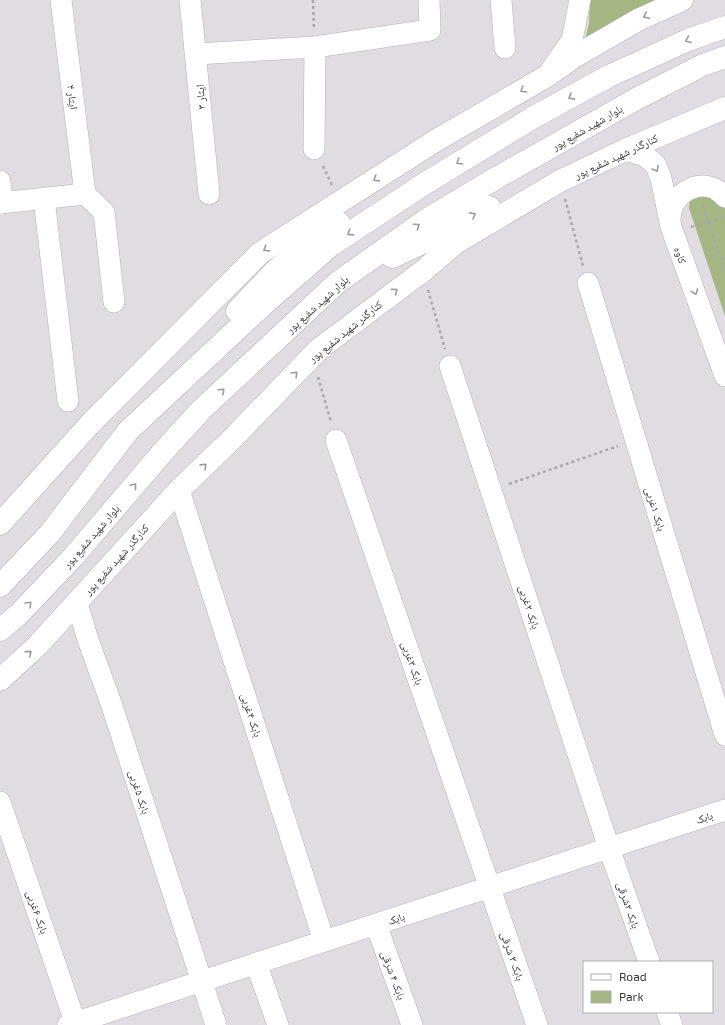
<svg xmlns="http://www.w3.org/2000/svg" width="725" height="1025" viewBox="0 0 725 1025" font-family="'Exo 2','Noto Naskh Arabic',sans-serif">
<style>
.green{fill:#a6b683}
.lines{fill:none;stroke-linecap:round;stroke-linejoin:round}
.minor-casing{stroke:#b4b2b6;stroke-width:22}
.major-casing{stroke:#b4b2b6;stroke-width:23}
.path{stroke:#a9a7ab;stroke-width:2.5;stroke-dasharray:3 3;stroke-linecap:butt}
.minor{stroke:#fff;stroke-width:21}
.major{stroke:#fff;stroke-width:22}
.oneway{stroke:#9c9c9c}
.labels{text-anchor:middle;dominant-baseline:central;stroke-width:3;stroke-linejoin:round;paint-order:stroke}
.street-label{font-size:11px;fill:#39383a;stroke:#fff}
</style>
<rect width="100%" height="100%" fill="#dfdde1"/>
<!-- green -->
<g class="green">
<path d="M590 0H660L585 40 589 23Z"/>
<path d="M695 191 722 200 725 208V316L689 208 690 198Z"/>
</g>
<g class="lines">
<!-- minor casing -->
<g class="minor-casing">
<g id="minor">
<path d="M61 0 85 194"/>
<path d="M190 0 209 194"/>
<path d="M501 0 505 48"/>
<path d="M196 54 315 47 430 30 429 0"/>
<path d="M549 73 572 40 580 0"/>
<path d="M314 149 315 47"/>
<path d="M625 150 645 156 655 164 661 178 671 227 725 376"/>
<path d="M0 181 2 203"/>
<path d="M85 194 104 212 114 302"/>
<path d="M44 199 68 401"/>
<path d="M0 203 85 194"/>
<path d="M670 221C669 192 705 173 725 197"/>
<path d="M588 283 725 735"/>
<path d="M450 366 609 848 649 962"/>
<path d="M336 440 537 1025"/>
<path d="M179 490 324 941"/>
<path d="M77 603 88 640 111 703 216 1025"/>
<path d="M0 802 76 1025"/>
<path d="M376 924 412 1025"/>
<path d="M256 963 278 1025"/>
<path d="M667 1012 672 1025"/>
<path d="M68 1025 725 810"/>
</g>
</g>
<!-- major casing -->
<g class="major-casing">
<g id="major">
<path d="M392 257 422 243 489 207"/>
<path d="M237 311 276 270 315 239 339 223"/>
<path d="M0 524 90 424 260 253 435 141 547 76 574 57 638 20 682 0"/>
<path d="M0 586 50 533 128 431 264 304 330 246 424 184 534 117 609 76 688 40 725 27"/>
<path d="M0 630 19 614 74 556 161 454 201 410 338 282 426 220 498 177 638 98 703 65 725 57"/>
<path d="M0 680 37 646 179 490 232 439 319 349 423 271 457 242 560 181 625 150 725 108"/>
</g>
</g>
<!-- path -->
<g class="path">
<path d="M313 0 314 28"/>
<path d="M323 166 332 185"/>
<path d="M565 199 583 266"/>
<path d="M703 206 725 271"/>
<path d="M691 227 725 217"/>
<path d="M428 290 445 349"/>
<path d="M318 377 331 422"/>
<path d="M509 484 618 446"/>
</g>
<!-- minor -->
<use href="#minor" class="minor"/>
<!-- major -->
<use href="#major" class="major"/>
</g>
<!-- one-way arrows -->
<defs><path id="oneway-chevron" d="M-2-3.5L2.5 0L-2 3.5" fill="none" stroke-width="1.6" stroke-linecap="round" stroke-linejoin="round"/></defs>
<g class="oneway">
<use href="#oneway-chevron" transform="translate(646 16) rotate(155)"/>
<use href="#oneway-chevron" transform="translate(688 40) rotate(158)"/>
<use href="#oneway-chevron" transform="translate(523 90) rotate(149)"/>
<use href="#oneway-chevron" transform="translate(571 97) rotate(151)"/>
<use href="#oneway-chevron" transform="translate(459 162) rotate(149)"/>
<use href="#oneway-chevron" transform="translate(656 169) rotate(60)"/>
<use href="#oneway-chevron" transform="translate(376 179) rotate(148)"/>
<use href="#oneway-chevron" transform="translate(473 215) rotate(-28)"/>
<use href="#oneway-chevron" transform="translate(417 226) rotate(-35)"/>
<use href="#oneway-chevron" transform="translate(350 233) rotate(147)"/>
<use href="#oneway-chevron" transform="translate(266 249) rotate(148)"/>
<use href="#oneway-chevron" transform="translate(395 291) rotate(-37)"/>
<use href="#oneway-chevron" transform="translate(695 292) rotate(70)"/>
<use href="#oneway-chevron" transform="translate(295 374) rotate(-46)"/>
<use href="#oneway-chevron" transform="translate(222 391) rotate(-43)"/>
<use href="#oneway-chevron" transform="translate(204 466) rotate(-44)"/>
<use href="#oneway-chevron" transform="translate(134 486) rotate(-50)"/>
<use href="#oneway-chevron" transform="translate(29 604) rotate(-46)"/>
<use href="#oneway-chevron" transform="translate(29 653) rotate(-42)"/>
</g>
<g class="labels">
<!-- street labels -->
<g class="street-label">
<text transform="translate(73 97) rotate(83)">ایثار ۴</text>
<text transform="translate(200 97) rotate(-95)">ایثار ۳</text>
<text transform="translate(587 127) rotate(-30)">بلوار شهید شفیع پور</text>
<text transform="translate(616 156) rotate(-25)">کنارگذر شهید شفیع پور</text>
<text transform="translate(681 255) rotate(70)">کاوه</text>
<text transform="translate(317 304) rotate(-42)">بلوار شهید شفیع پور</text>
<text transform="translate(345 331) rotate(-39)">کنارگذر شهید شفیع پور</text>
<text transform="translate(656 509) rotate(73)">بابک ۱غربی</text>
<text transform="translate(91 536) rotate(-49)">بلوار شهید شفیع پور</text>
<text transform="translate(116 559) rotate(-48)">کنارگذر شهید شفیع پور</text>
<text transform="translate(530 607) rotate(72)">بابک ۲غربی</text>
<text transform="translate(413 663) rotate(71)">بابک ۳غربی</text>
<text transform="translate(252 715) rotate(72)">بابک ۴غربی</text>
<text transform="translate(140 792) rotate(72)">بابک ۵غربی</text>
<text transform="translate(704 817) rotate(-18)">بابک</text>
<text transform="translate(629 905) rotate(71)">بابک ۲شرقی</text>
<text transform="translate(38 912) rotate(71)">بابک ۶غربی</text>
<text transform="translate(396 918) rotate(-18)">بابک</text>
<text transform="translate(513 956) rotate(71)">بابک ۳ شرقی</text>
<text transform="translate(394 975) rotate(70)">بابک ۴ شرقی</text>
</g>
</g>
<!-- legend -->
<rect x="583" y="961" width="130" height="52" fill="#ffffff" stroke="#b0afb0"/>
<rect x="591" y="974" width="20" height="6" fill="#ffffff" stroke="#b0afb0"/>
<text x="619" y="981" font-size="12" fill="#39383a">Road</text>
<rect x="591" y="991" width="20" height="12" fill="#a6b683" stroke="#b0afb0"/>
<text x="619" y="1001" font-size="12" fill="#39383a">Park</text>
</svg>
